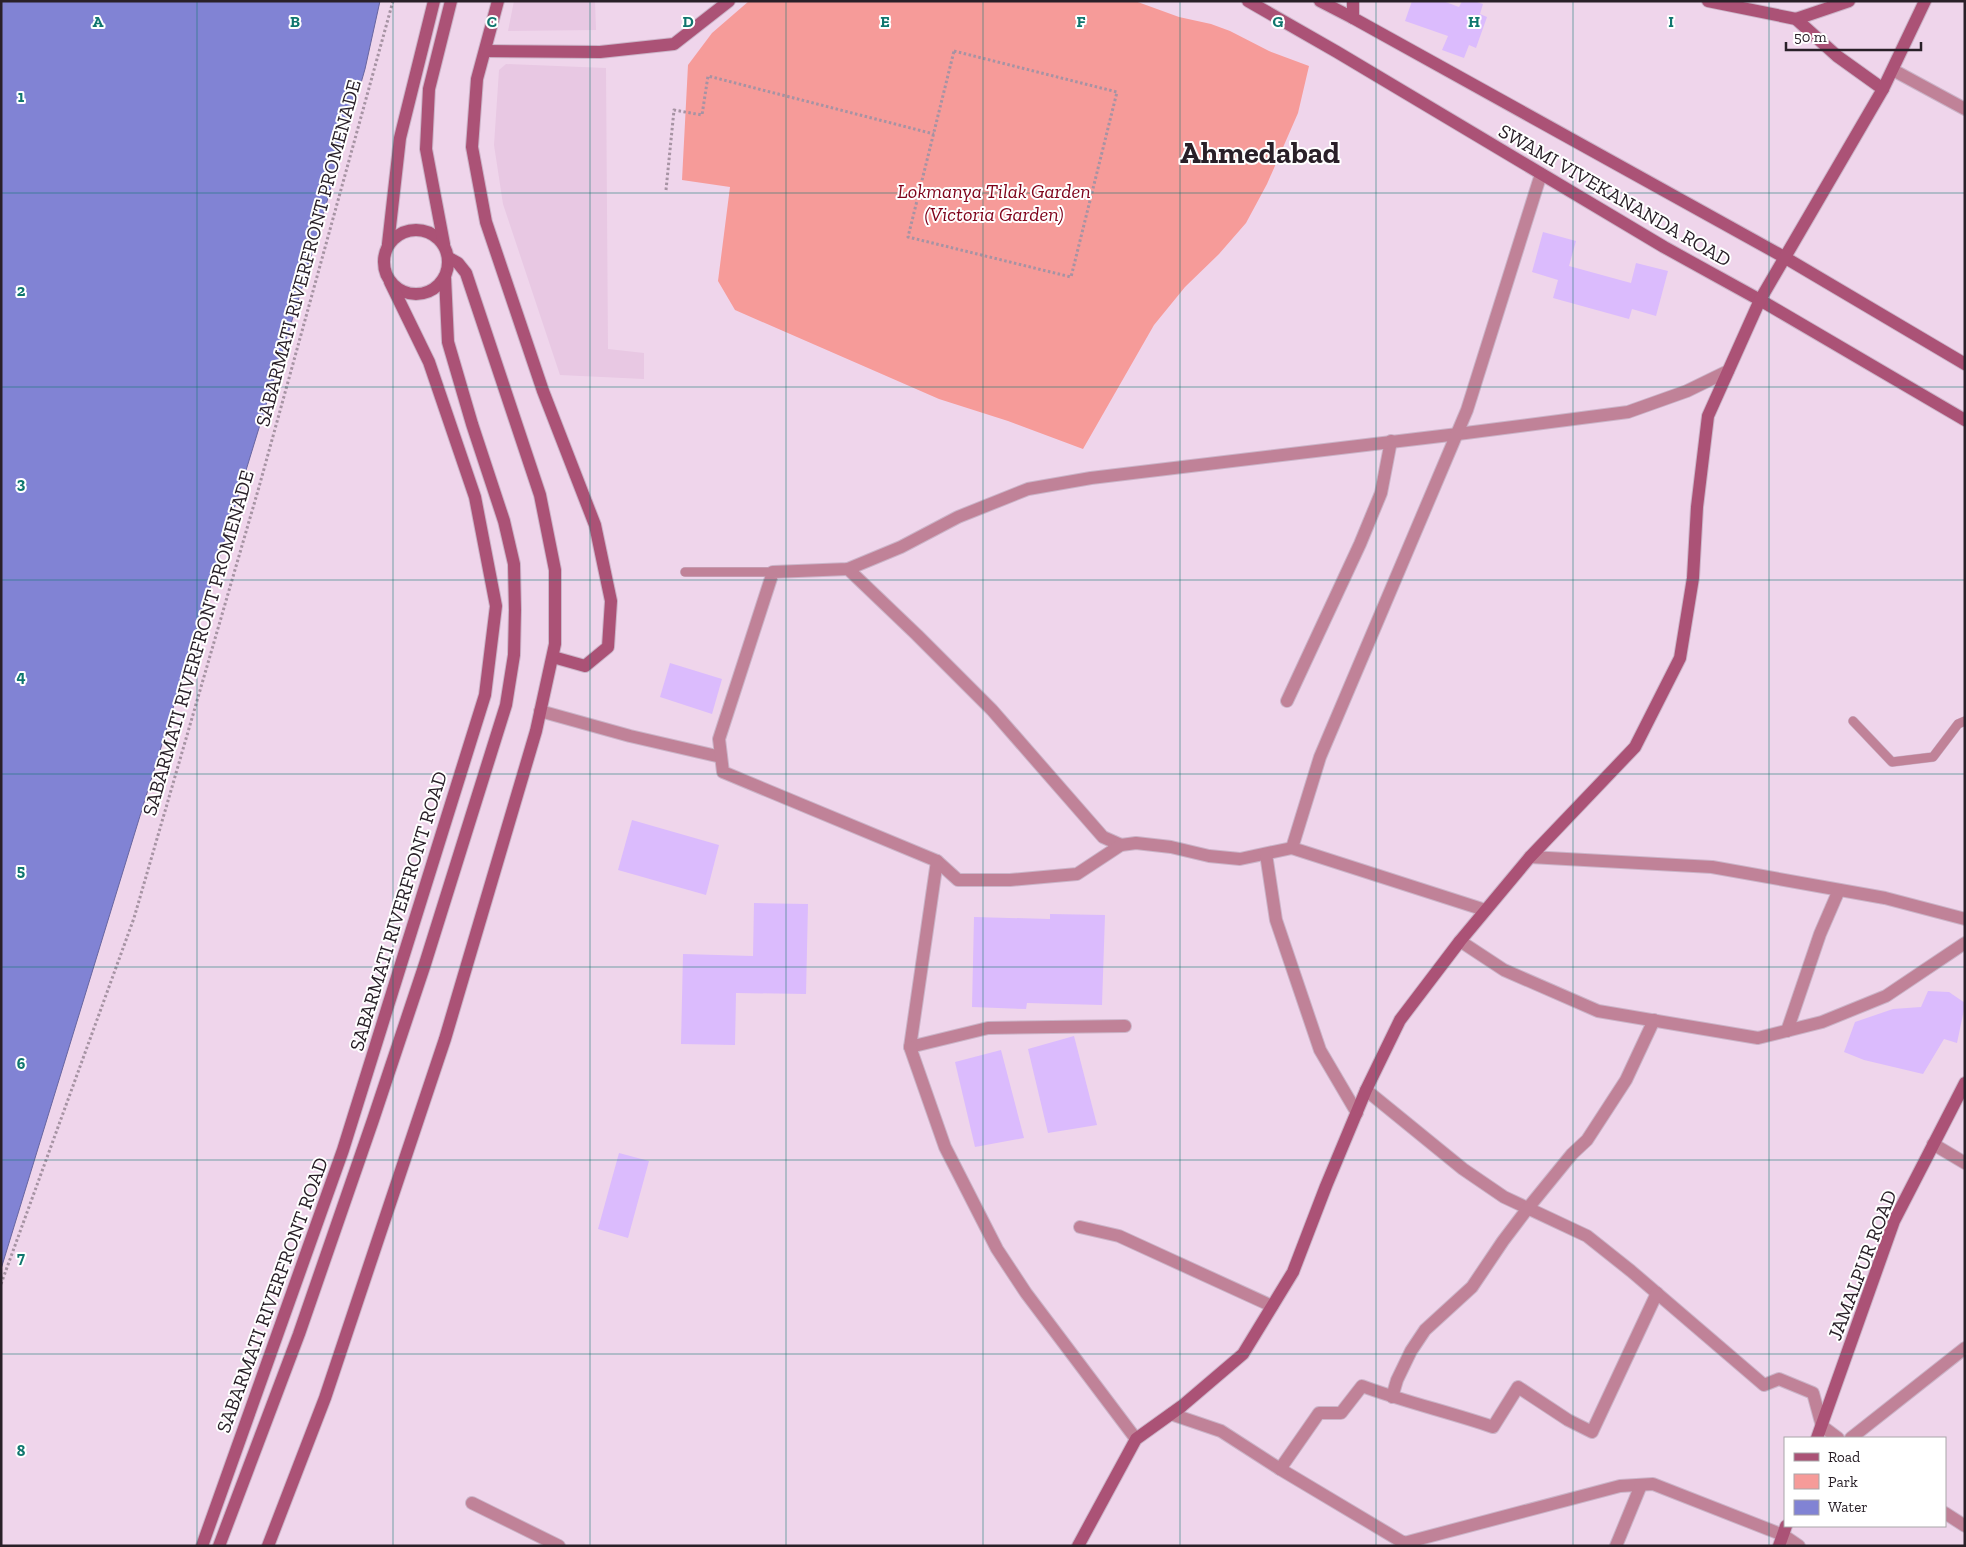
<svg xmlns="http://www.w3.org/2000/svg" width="1966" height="1547" viewBox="0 0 1966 1547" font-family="'Zilla Slab',serif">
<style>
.built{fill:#e8c8e3}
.green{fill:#f69b99}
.water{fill:#8183d4;stroke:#6765a0}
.building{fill:#dbbbfd}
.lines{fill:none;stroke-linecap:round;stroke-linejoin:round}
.lane-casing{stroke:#cbb4c8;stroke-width:10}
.street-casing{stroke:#cbb4c8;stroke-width:14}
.secondary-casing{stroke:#cbb4c8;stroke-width:14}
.path{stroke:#a693a3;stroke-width:3;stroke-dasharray:2.5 2.5;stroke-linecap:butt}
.lane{stroke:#c08298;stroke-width:9}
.street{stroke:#c08298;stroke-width:12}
.secondary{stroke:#ab5276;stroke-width:12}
.grid{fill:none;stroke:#0f766e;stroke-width:1;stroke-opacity:0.55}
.labels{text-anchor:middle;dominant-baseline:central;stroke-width:4;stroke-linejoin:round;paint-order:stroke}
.park-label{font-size:20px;font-style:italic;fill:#7e0119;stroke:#fff}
.street-label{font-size:20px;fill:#292028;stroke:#fff}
.town-label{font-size:30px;font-weight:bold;fill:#292028;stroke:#fff}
.grid-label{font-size:16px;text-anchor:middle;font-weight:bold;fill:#0f766e;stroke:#fff;stroke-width:4;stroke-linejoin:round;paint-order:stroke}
</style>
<rect width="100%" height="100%" fill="#efd5eb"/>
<!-- built -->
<g class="built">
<path d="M514 1H595L596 30 508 31Z"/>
<path d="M506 64 606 68 608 349 644 353V379L560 375 503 204 494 145 499 70Z"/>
</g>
<!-- green -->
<path class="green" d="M749 1H1135L1179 17 1211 24 1230 31 1269 51 1309 66 1298 113 1267 184 1246 223 1219 254 1185 287 1154 325 1083 449 1008 421 939 399 735 310 718 281 730 187 682 180 688 65 712 33Z"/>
<!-- water -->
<path class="water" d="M1 1H380L365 69 305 278 1 1269Z"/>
<!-- building -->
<g class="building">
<path d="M1412 1H1443L1459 7 1462 1H1474L1483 4 1480 14 1487 17 1476 48 1469 45 1464 58 1442 50 1448 36 1405 21Z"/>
<path d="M1543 232 1576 241 1569 266 1631 283 1636 263 1668 271 1656 316 1632 309 1629 319 1553 298 1558 280 1532 272Z"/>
<path d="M670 663 722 679 712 714 660 697Z"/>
<path d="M632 820 719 845 706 895 618 870Z"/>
<path d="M754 903 808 904 806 994 736 993 735 1045 681 1044 683 954 753 956Z"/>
<path d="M1050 914 1105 915 1102 1005 1027 1003 1026 1009 972 1007 974 917 1050 919Z"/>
<path d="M1928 991 1949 992 1965 1003V1005L1957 1043 1944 1039 1923 1074 1864 1060 1844 1052 1855 1022 1893 1009 1921 1007Z"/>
<path d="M1074 1036 1097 1125 1048 1133 1028 1049Z"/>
<path d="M1001 1050 1024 1138 975 1147 955 1062Z"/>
<path d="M619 1153 649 1161 628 1238 598 1229Z"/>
</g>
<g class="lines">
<!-- lane casing -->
<g class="lane-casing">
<g id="lane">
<path d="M685 572H773"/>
<path d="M1853 721 1892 762 1933 757 1958 724 1965 721"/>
</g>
</g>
<!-- street casing -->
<g class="street-casing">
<g id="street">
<path d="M1893 70 1965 109"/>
<path d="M848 569 917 635 992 710 1103 837 1121 845"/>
<path d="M1287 701 1360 544 1381 493 1391 441"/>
<path d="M540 711 630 736 721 757"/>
<path d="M1292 848 1240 859 1209 856 1171 847 1136 843 1121 845 1077 874 1010 880H958L937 861 723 772 719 739 773 572 848 569 901 547 958 517 1028 489 1091 478 1458 434 1628 412 1687 391 1728 371"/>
<path d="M1266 854 1276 920 1320 1050 1357 1113"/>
<path d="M1530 857 1712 867 1885 898 1965 919"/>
<path d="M937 861 910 1047 988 1028 1125 1026"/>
<path d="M1485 910 1292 848 1320 757 1467 410 1541 174"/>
<path d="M1460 941 1504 970 1598 1011 1758 1038 1822 1022 1886 996 1965 943"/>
<path d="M1787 1031 1820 934 1839 890"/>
<path d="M910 1047 945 1147 997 1249 1026 1293 1136 1439"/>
<path d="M1366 1090 1463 1169 1504 1197 1587 1236 1631 1271 1764 1385 1779 1379 1813 1393 1822 1426 1838 1438"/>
<path d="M1933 1144 1965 1163"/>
<path d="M1080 1227 1119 1236 1272 1306"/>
<path d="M1392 1397 1397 1380 1411 1351 1425 1330 1472 1287 1503 1241 1528 1208 1572 1154 1587 1140 1626 1080 1654 1020"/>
<path d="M1171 1414 1221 1431 1280 1469 1404 1543 1620 1486 1653 1484 1783 1535 1799 1546"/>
<path d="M1851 1438 1965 1348"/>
<path d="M1280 1469 1319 1413H1341L1362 1386C1405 1402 1449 1412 1493 1427L1518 1387 1568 1420 1592 1432 1657 1293"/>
<path d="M472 1503 559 1546"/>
<path d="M1945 1513 1965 1526"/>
<path d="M1616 1546 1641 1485"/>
</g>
</g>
<!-- secondary casing -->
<g class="secondary-casing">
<g id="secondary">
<path d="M498 1 477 79 472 147 486 222 543 391 595 525 611 601 608 647 585 666 553 657"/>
<path d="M1248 1 1337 52 1664 247 1760 300 1965 420"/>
<path d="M1320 1 1353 18 1784 257 1965 364"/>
<path d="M1708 1 1796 19 1837 56 1883 89"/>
<path d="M1353 18V1"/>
<path d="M1796 19 1849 1"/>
<path d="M485 51 600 52 674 44 729 1"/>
<circle cx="416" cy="262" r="32"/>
<path d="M388 244 400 138 434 1"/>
<path d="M444 244 426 149 429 89 451 1"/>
<path d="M1817 1438 1894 1221 1965 1083"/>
<path d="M202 1546 343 1150 485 695 496 606 475 497 429 362 390 282"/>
<path d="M219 1546 299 1334 373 1120 425 964 506 705 514 655 515 610 514 564 504 521 472 424 448 342 445 277"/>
<path d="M268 1546 325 1398 445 1039 536 731 555 644V570L540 495 466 273 458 263 449 258"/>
<path d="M1078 1546 1136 1439 1182 1406 1243 1354 1293 1272 1326 1186 1366 1090 1400 1020 1460 941 1530 857 1635 747 1680 658 1693 578 1697 507 1708 416 1760 300 1883 89 1925 1"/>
<path d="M1779 1546 1786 1526"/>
</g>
</g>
<!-- path -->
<g class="path">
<path d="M954 51 1117 92 1071 277 908 237Z"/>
<path d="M666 190 674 110 702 115 708 76 934 134"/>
<path d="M1 1284 134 918 259 487 393 1"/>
</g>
<!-- lane -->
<use href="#lane" class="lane"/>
<!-- street -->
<use href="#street" class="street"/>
<!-- secondary -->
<use href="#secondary" class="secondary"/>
</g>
<!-- grid -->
<path class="grid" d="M197 1V1546M393 1V1546M590 1V1546M786 1V1546M983 1V1546M1180 1V1546M1376 1V1546M1573 1V1546M1769 1V1546M1 193H1965M1 387H1965M1 580H1965M1 774H1965M1 967H1965M1 1160H1965M1 1354H1965"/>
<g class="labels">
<!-- park labels -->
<g class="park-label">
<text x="994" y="191">Lokmanya Tilak Garden<tspan x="994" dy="23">(Victoria Garden)</tspan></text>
</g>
<!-- street labels -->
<g class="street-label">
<text transform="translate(1615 195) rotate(30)">SWAMI VIVEKANANDA ROAD</text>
<text transform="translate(308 253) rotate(-75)">SABARMATI RIVERFRONT PROMENADE</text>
<text transform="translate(198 643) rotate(-74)">SABARMATI RIVERFRONT PROMENADE</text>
<text transform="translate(398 911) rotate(-73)">SABARMATI RIVERFRONT ROAD</text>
<text transform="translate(1862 1265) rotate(-69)">JAMALPUR ROAD</text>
<text transform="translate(272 1295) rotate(-70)">SABARMATI RIVERFRONT ROAD</text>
</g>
<!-- town labels -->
<g class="town-label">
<text x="1260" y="153">Ahmedabad</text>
</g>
</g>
<g class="grid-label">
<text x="98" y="27">A</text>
<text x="295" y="27">B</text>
<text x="492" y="27">C</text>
<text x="688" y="27">D</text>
<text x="885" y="27">E</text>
<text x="1081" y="27">F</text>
<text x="1278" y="27">G</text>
<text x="1474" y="27">H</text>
<text x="1671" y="27">I</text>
<text x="21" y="102">1</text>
<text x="21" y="296">2</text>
<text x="21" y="489">3</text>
<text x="21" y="682">4</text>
<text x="21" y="876">5</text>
<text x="21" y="1069">6</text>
<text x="21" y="1263">7</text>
<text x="21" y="1456">8</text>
</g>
<!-- border -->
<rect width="1966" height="1547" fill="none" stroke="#292028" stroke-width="5"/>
<!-- legend -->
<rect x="1784" y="1437" width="162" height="90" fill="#ffffff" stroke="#a9a6a9"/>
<rect x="1794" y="1453" width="25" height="8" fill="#ab5276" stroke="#a9a6a9"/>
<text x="1828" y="1462" font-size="15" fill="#292028">Road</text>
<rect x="1794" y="1474" width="25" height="15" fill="#f69b99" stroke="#a9a6a9"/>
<text x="1828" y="1487" font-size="15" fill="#292028">Park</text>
<rect x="1794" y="1500" width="25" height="15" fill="#8183d4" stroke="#a9a6a9"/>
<text x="1828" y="1512" font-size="15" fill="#292028">Water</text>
<!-- scale -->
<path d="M1786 42v8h135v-8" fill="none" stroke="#292028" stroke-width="2.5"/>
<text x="1794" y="42" font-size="15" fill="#292028" stroke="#ffffff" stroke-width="4" paint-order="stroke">50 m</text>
</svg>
